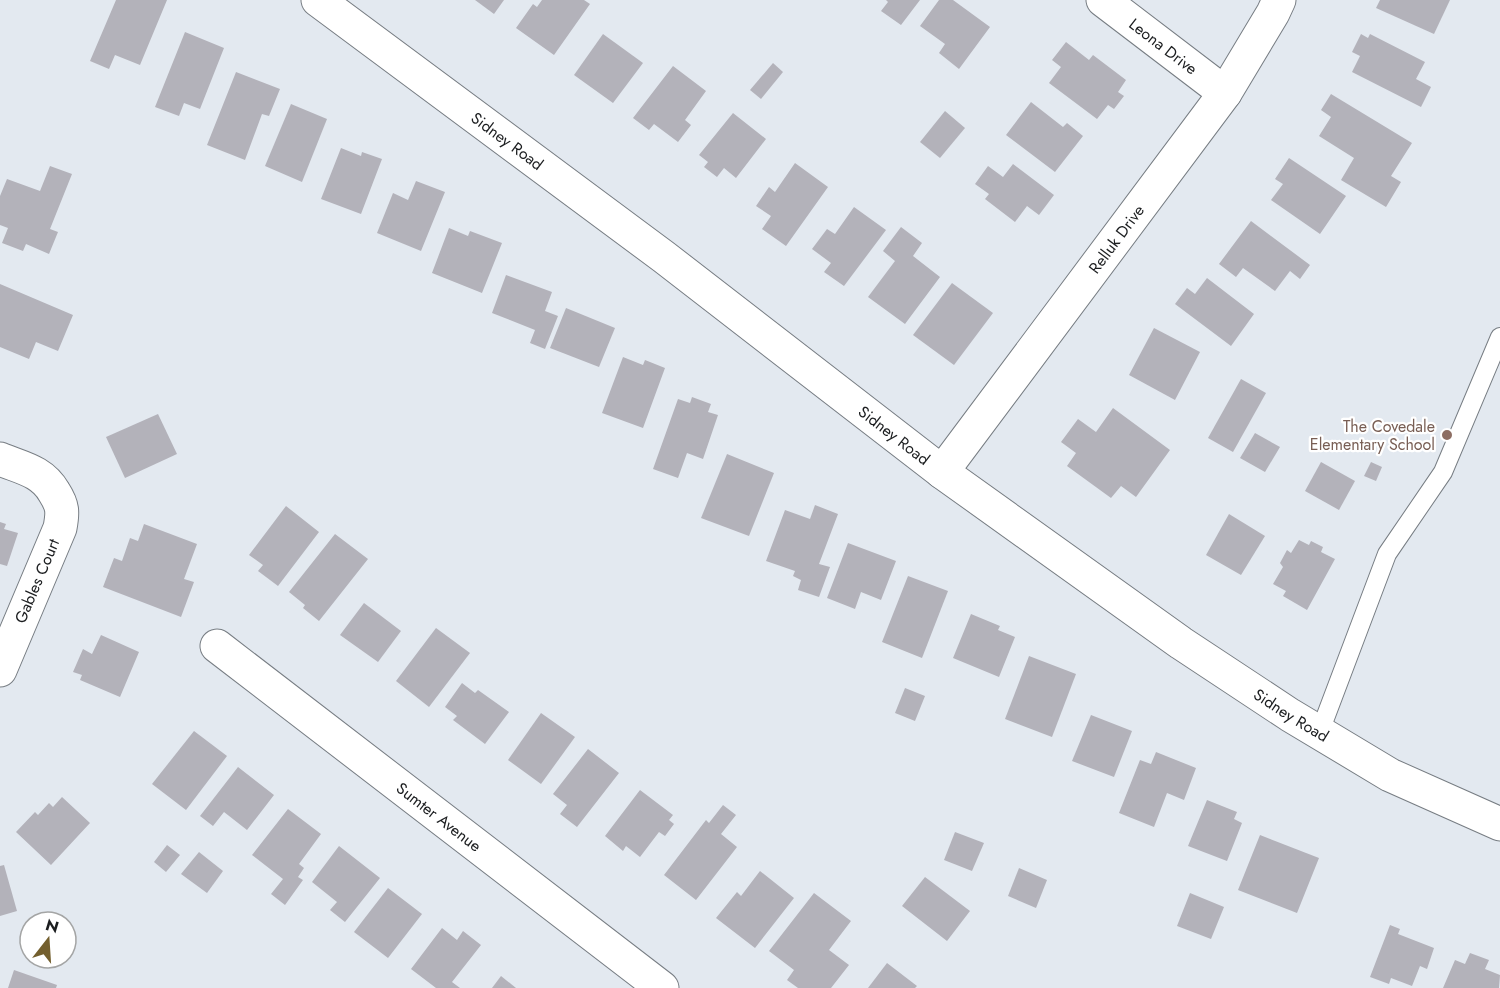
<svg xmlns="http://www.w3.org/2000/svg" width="1500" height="988" viewBox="0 0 1500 988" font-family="Jost,sans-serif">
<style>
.building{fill:#b3b2ba}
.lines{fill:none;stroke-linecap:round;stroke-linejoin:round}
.service-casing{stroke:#777d83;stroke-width:20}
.minor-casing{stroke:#777d83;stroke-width:35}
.service{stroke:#fff;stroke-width:18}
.minor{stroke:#fff;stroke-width:33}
.education-dot{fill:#8d6e63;stroke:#fff;stroke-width:2}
.labels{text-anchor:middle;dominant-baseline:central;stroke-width:4.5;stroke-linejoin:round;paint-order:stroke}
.street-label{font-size:16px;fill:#1b1d1f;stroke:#fff}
.education-label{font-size:16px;fill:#785e54;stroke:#fff;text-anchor:end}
</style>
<rect width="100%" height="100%" fill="#e3e9f0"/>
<!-- building -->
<g class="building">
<path d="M116 0H167L140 65 115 55 109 69 90 61Z"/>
<path d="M475 0H504L494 14Z"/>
<path d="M542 0H584L590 4 554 55 516 28 533 4 537 7Z"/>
<path d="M886 0H920L901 25 881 11 888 2Z"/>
<path d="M939 0H953L990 27 959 69 939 53 945 44 920 26Z"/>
<path d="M1380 0H1450L1434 34 1376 8Z"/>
<path d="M185 32 224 48 200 109 184 103 179 116 155 107Z"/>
<path d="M603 34 643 63 613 103 574 75Z"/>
<path d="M1361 34 1368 38 1370 34 1425 62 1416 79 1431 87 1421 107 1352 72 1360 56 1352 52Z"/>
<path d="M1066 42 1089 60 1093 55 1126 80 1118 92 1124 96 1114 109 1108 105 1097 119 1049 83 1061 67 1052 60Z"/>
<path d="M773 63 783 72 761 99 750 90Z"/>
<path d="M673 66 706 91 685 120 691 125 678 142 654 124 649 130 633 118Z"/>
<path d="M236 72 280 89 269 116 262 114 245 160 207 145Z"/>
<path d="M1331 94 1412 143 1391 176 1401 182 1386 207 1341 180 1354 158 1319 136 1331 117 1321 110Z"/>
<path d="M1031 102 1063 127 1067 123 1083 136 1055 172 1006 135Z"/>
<path d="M291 104 327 119 302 182 265 166Z"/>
<path d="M945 111 965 128 940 158 920 142Z"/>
<path d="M733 113 766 139 736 178 724 168 717 177 704 167 708 162 699 155Z"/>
<path d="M341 148 361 156 362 152 382 159 361 214 321 199Z"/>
<path d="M1289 158 1346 196 1320 234 1271 200 1283 184 1275 179Z"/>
<path d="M795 163 828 187 786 246 762 229 771 216 756 206 769 187 775 192Z"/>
<path d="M1013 164 1054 195 1039 215 1027 206 1015 222 985 199 989 194 975 184 988 166 1003 177Z"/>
<path d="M50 166 72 174 50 229 58 232 49 254 26 244 23 251 2 243 8 228 0 225V196L7 179 40 191Z"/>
<path d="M416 181 445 192 421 251 377 233 393 193 408 200Z"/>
<path d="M854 207 886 230 844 286 824 272 831 263 812 249 827 229 835 234Z"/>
<path d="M1251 221 1310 265 1300 279 1290 271 1275 291 1243 268 1236 277 1219 264Z"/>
<path d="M901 227 922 243 913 256 940 277 905 324 868 297 895 261 883 251Z"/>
<path d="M449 228 468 236 470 231 502 243 482 293 432 273Z"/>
<path d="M506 275 552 292 545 311 558 316 545 349 530 343 535 330 492 313Z"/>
<path d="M1207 278 1254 314 1231 346 1175 304 1187 288 1195 294Z"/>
<path d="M952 283 993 313 954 365 913 335Z"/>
<path d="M0 284 73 315 58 351 36 342 29 359 0 347Z"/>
<path d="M566 308 615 328 599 367 550 348Z"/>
<path d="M1154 328 1200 352 1175 400 1129 375Z"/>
<path d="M623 357 643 365 645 360 665 368 643 428 602 413Z"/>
<path d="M1241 379 1266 393 1233 452 1208 438Z"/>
<path d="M692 397 711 404 708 412 718 415 703 459 687 453 678 478 653 469 678 399 690 403Z"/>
<path d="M1113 408 1170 450 1136 497 1121 486 1111 498 1067 466 1076 453 1061 442 1078 419 1096 432Z"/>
<path d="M158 414 177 454 125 478 106 437Z"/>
<path d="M1255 433 1280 447 1265 472 1240 458Z"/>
<path d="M727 454 774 473 749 536 701 518Z"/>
<path d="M1321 462 1355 481 1339 510 1305 491Z"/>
<path d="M1371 462 1382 467 1376 481 1364 476Z"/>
<path d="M815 505 838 514 819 564 830 567 819 597 798 590 801 580 793 576 795 571 766 561 785 510 810 519Z"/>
<path d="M286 506 319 532 278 586 258 571 263 565 249 555Z"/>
<path d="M1229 514 1265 536 1241 575 1206 555Z"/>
<path d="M0 522 6 524 4 529 18 533 7 566 0 564Z"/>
<path d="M144 524 197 544 184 579 194 582 181 617 103 587 114 558 122 561 130 538 138 541Z"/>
<path d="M335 534 368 559 319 621 303 608 305 605 289 592Z"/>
<path d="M1299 540 1309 545 1311 541 1323 547 1321 552 1335 559 1307 610 1283 596 1286 591 1273 584 1283 567 1280 563 1287 550 1291 553Z"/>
<path d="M848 543 896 561 881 600 861 592 855 609 827 598Z"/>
<path d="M908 576 948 591 922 658 882 642Z"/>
<path d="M364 603 401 631 378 662 340 635Z"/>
<path d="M971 614 1000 626 998 630 1015 637 999 677 953 658Z"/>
<path d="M436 628 470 653 429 707 396 681Z"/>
<path d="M101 635 139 652 120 697 80 680 82 675 73 672 83 649 92 654Z"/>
<path d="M1029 656 1076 674 1052 737 1005 719Z"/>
<path d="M462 683 475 693 478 690 509 712 485 744 453 720 457 716 445 707Z"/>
<path d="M905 688 925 696 915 721 895 713Z"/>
<path d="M541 713 575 737 541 784 508 760Z"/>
<path d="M1091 715 1132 731 1114 777 1072 761Z"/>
<path d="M194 731 227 756 186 810 152 784Z"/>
<path d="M588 749 619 773 577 827 560 814 567 805 553 794Z"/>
<path d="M1156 752 1196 768 1184 800 1167 793 1154 827 1119 813 1140 760 1151 764Z"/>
<path d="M238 767 274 795 247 830 224 812 213 826 200 816Z"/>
<path d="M640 790 673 815 669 820 674 824 665 836 659 832 640 857 626 846 623 851 605 836Z"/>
<path d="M62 797 90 823 51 865 16 832 35 812 38 815 49 803 53 807Z"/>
<path d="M1207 800 1237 812 1234 819 1242 823 1227 861 1188 846Z"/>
<path d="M723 805 736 815 721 834 737 847 696 900 664 875 706 820 709 823Z"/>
<path d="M288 809 321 834 299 864 304 868 298 877 303 880 285 905 271 894 283 879 252 855Z"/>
<path d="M955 832 984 843 972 871 944 860Z"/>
<path d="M1260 835 1319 858 1297 913 1238 890Z"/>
<path d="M167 845 180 855 166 872 154 862Z"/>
<path d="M339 846 380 878 345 922 330 910 337 902 312 882Z"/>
<path d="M199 852 223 871 207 893 181 874Z"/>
<path d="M4 865 17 911 0 916V866Z"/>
<path d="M1019 868 1047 880 1036 908 1008 896Z"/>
<path d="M760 871 794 898 755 948 716 918 737 892 741 896Z"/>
<path d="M925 877 970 911 947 941 902 906Z"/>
<path d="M388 888 422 914 388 958 354 932Z"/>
<path d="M814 893 851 921 829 950 849 965 831 988H798L787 980 794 970 769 951Z"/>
<path d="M1190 893 1224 907 1211 939 1177 926Z"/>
<path d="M1390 925 1400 929 1398 934 1434 948 1427 969 1420 966 1412 986 1391 978 1389 984 1370 977Z"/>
<path d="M442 928 457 940 463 931 481 945 452 982 460 988H436L411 969Z"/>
<path d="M1470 953 1489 960 1485 969 1500 975 1499 988H1443L1455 960 1465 964Z"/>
<path d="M887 963 917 986 915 988H868Z"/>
<path d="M14 970 57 985 56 988H8Z"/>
<path d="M501 976 516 988H492Z"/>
</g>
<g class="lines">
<!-- service casing -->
<g class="service-casing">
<path id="service" d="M1319 734 1387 554 1443 472 1500 337"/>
</g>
<!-- minor casing -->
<g class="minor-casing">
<g id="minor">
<path id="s1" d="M318 0 664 257 942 472 1181 643 1290 715 1390 775 1500 824"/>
<path id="s2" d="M1103 0 1225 93"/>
<path d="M0 459C22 468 42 471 54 492 63 506 63 512 60 528L0 670"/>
<path id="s3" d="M942 472 1225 93 1273 13 1279 0"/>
<path id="s4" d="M217 646 662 988"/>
</g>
</g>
<!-- service -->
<use href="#service" class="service"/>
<!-- minor -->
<use href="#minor" class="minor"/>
</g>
<!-- markers -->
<circle class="education-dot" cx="1447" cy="435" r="6"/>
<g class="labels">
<!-- street labels -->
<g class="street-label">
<text stroke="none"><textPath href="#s2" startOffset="76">Leona Drive</textPath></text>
<text stroke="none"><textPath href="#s1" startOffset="236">Sidney Road</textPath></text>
<text stroke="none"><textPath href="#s3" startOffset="291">Relluk Drive</textPath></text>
<text stroke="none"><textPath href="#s1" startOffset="722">Sidney Road</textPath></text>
<text transform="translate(37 581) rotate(-67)">Gables Court</text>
<text stroke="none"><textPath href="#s1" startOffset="1208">Sidney Road</textPath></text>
<text stroke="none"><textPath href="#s4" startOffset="280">Sumter Avenue</textPath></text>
</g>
<!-- education labels -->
<g class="education-label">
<text x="1435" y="426">The Covedale<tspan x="1435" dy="18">Elementary School</tspan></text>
</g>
</g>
<!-- north arrow -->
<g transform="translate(48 940) rotate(17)"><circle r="28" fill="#ffffff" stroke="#a4a5a5" stroke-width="1.5"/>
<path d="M0-4.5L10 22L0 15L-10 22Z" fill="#735f2e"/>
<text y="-9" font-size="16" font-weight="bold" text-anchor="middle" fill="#1b1d1f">N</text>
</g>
</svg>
